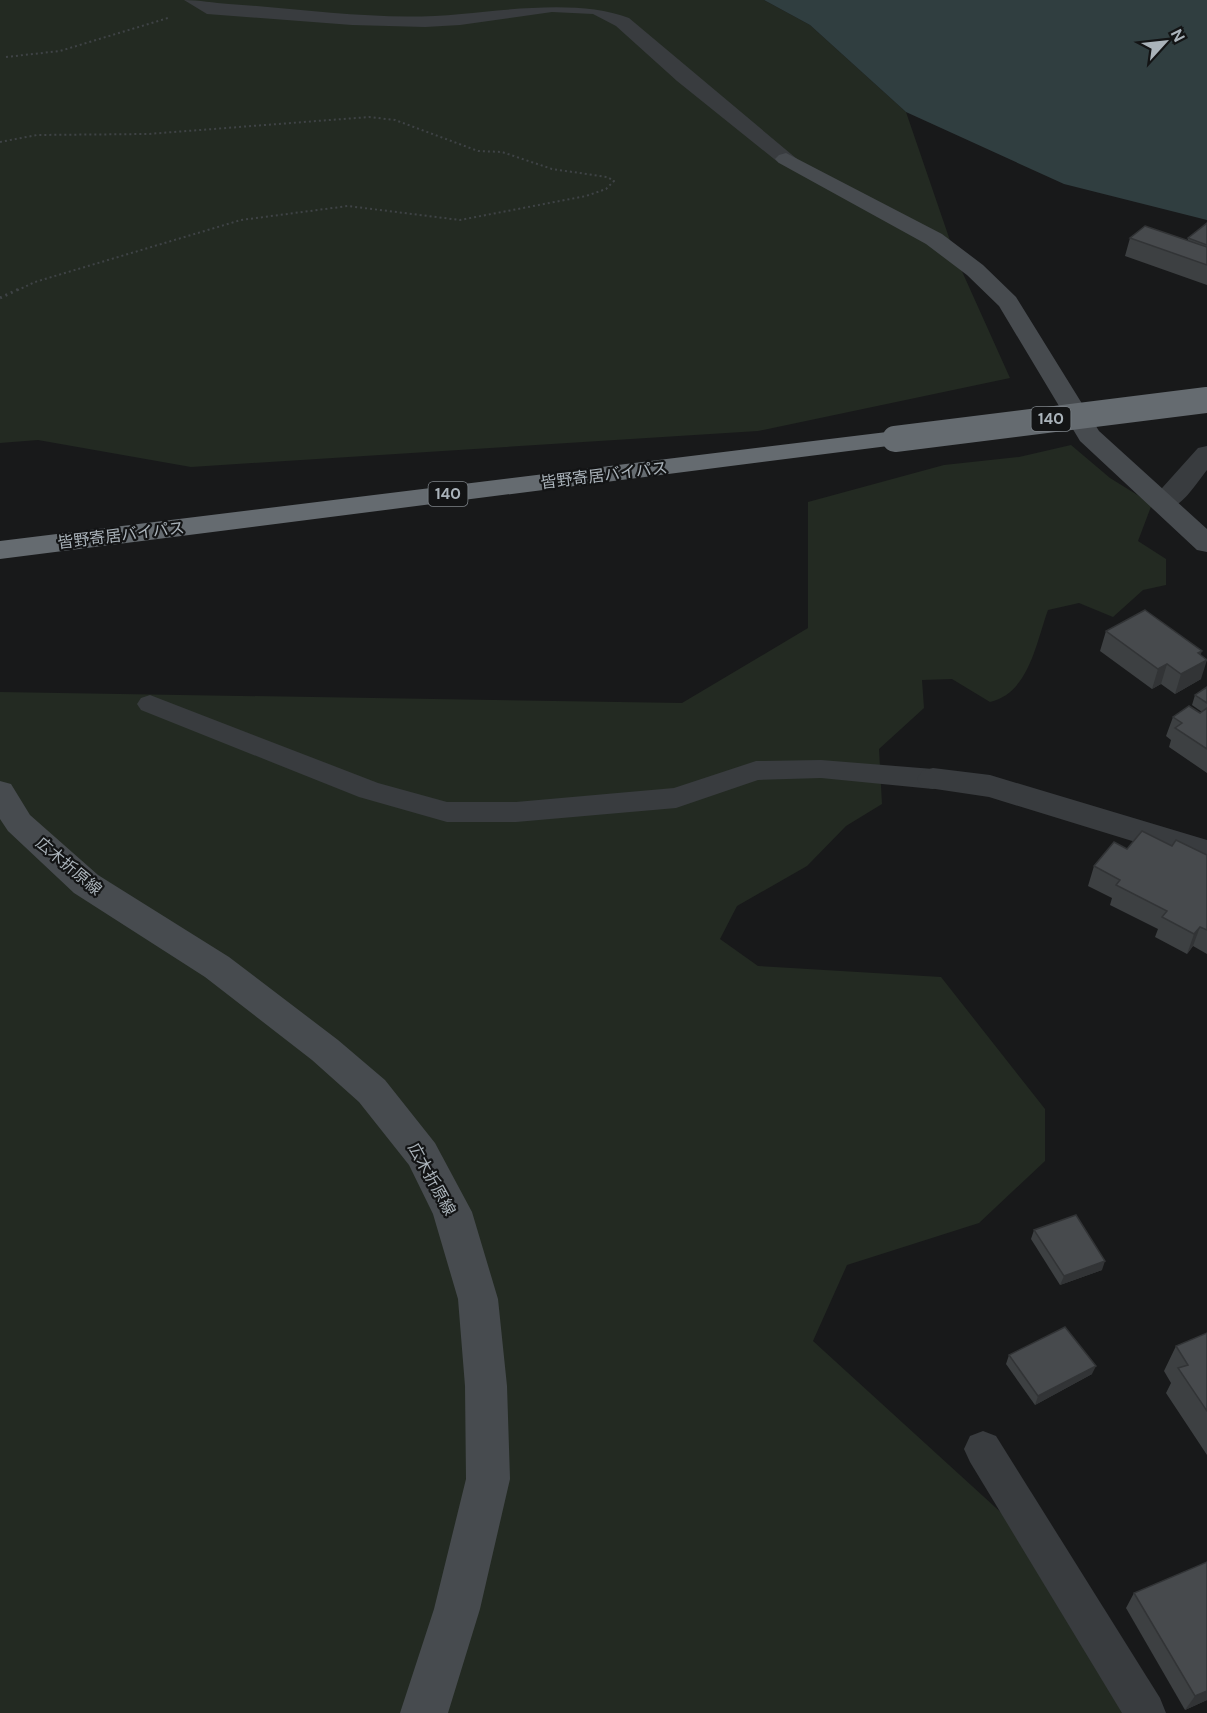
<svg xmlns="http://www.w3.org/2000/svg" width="1207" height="1713" viewBox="0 0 1207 1713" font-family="'DM Sans','Noto Sans JP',sans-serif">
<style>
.green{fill:#232a22}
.water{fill:#303e40}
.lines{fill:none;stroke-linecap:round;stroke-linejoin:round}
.path-far1{stroke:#3f4346;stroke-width:2;stroke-dasharray:2 3;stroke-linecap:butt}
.path{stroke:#3f4346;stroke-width:3;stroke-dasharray:2 4;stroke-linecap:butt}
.lane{fill:#393c3f;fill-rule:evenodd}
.street{fill:#393c3f;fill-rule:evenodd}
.secondary{fill:#474b4f;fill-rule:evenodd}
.highway{fill:#656b70;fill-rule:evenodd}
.highway-bridge{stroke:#656b70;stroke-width:26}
.wall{fill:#3d4042}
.shaded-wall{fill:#323436}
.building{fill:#474a4d;stroke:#323436;stroke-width:1.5}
.labels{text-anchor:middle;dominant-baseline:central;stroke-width:4.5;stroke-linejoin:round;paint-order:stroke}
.shield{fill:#131415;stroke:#7d8388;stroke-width:1.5}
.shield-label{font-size:15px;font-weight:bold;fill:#aab3ba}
.street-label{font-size:16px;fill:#aab3ba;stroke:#131415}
</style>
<rect width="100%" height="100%" fill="#18191a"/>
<!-- green -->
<g class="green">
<path d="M0 0H764L810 25 906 112 956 258 1010 378 758 431 191 467 38 440 0 443Z"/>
<path d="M1071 445 1110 478 1152 504 1138 541 1166 559V585L1143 590 1113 617 1079 603 1048 610C1036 643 1029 693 990 702L952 679 922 680 924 708 879 749 882 804 846 826 807 866 737 906 720 939 758 966 941 977 1045 1109V1161L979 1223 847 1265 813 1341 1029 1538 1150 1713H0V692L682 703 808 628V502L944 465 1019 457Z"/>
</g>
<!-- water -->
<path class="water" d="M764 0H1207V220L1064 184 906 112 810 25Z"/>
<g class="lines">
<!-- path-far1 -->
<g class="path-far1">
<path d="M6 57 60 51 168 18"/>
<path d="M0 142 37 135 148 134 369 117 395 120 478 151 502 152 552 169 607 177 614 181 606 189 586 196 460 220 348 206 241 220 35 282 18 290"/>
</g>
<!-- path -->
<path class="path" d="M0 298 21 288"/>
<!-- lane -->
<g class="lane">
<path d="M150 695 378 783 447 802H516L674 788 756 761 821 760 933 769 943 772 947 779 943 786 933 789 821 778 758 780 676 808 516 822H447L359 797 141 710 137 704 141 698Z"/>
<path d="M983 1431 996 1436 1160 1698 1166 1713H1122L970 1462 964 1449 970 1436Z"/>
</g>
<!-- street -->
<g class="street">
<path d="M184 0C200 0 213 3 229 4 306 9 383 22 461 14 514 9 582 0 629 18L797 159 793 163H779L677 81 616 26 593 14 552 12 460 25 425 27 352 25 207 14Z"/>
<path d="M1207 446V470C1193 487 1179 515 1154 509L1151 503 1154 497 1198 448Z"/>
<path d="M933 768 990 775 1207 840V864L989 797 922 787 917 779 922 771Z"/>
</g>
<!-- secondary -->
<g class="secondary">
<path d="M786 153 942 234 983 265 1016 297 1099 431 1207 529V552L1197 550 1080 441 999 306 967 275 926 244 779 163 775 159 779 155Z"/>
<path d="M0 781 11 784 30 815 98 875 229 957 338 1040 385 1080 435 1143 472 1212 498 1299 507 1386 510 1479 480 1609 448 1713H400L434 1609 466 1479 465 1386 458 1299 433 1214 409 1165 359 1102 312 1060 205 977 74 893 8 831 0 819Z"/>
</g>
<!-- highway -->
<path class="highway" d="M895 431 904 434 908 439 904 444 0 559V541Z"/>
<!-- highway-bridge -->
<path class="highway-bridge" d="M895 439 1207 400"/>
</g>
<!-- wall -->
<g class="wall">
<path d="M1207 223V285L1125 256 1130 238 1188 240V238Z"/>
<path d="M1106 631 1200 655 1201 679 1175 694 1161 684 1152 689 1100 651Z"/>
<path d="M1207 687V773L1169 747 1171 740 1166 736 1173 717 1200 713 1202 712 1192 705 1195 695Z"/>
<path d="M1172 846 1207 855V954L1193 946 1187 954 1155 937 1158 929 1110 905 1112 898 1088 886 1094 866 1127 849Z"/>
<path d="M1034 1230 1102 1270 1060 1285 1031 1239Z"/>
<path d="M1207 1333V1455L1166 1393 1171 1383 1164 1371 1176 1346Z"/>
<path d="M1009 1355 1092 1374 1035 1405 1006 1364Z"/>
<path d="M1207 1562V1700L1185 1710 1126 1608 1134 1593Z"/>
</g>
<!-- shaded-wall -->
<g class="shaded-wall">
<path d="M1202 651 1197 665 1207 660 1201 679 1175 694 1181 674 1198 653Z"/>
<path d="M1167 664 1161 684 1152 689 1158 669Z"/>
<path d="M1200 927 1193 946 1187 954 1194 934Z"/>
<path d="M1105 1261 1102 1270 1060 1285 1064 1276Z"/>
<path d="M1096 1366 1092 1374 1035 1405 1038 1396Z"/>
<path d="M1207 1691V1700L1185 1710 1195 1696Z"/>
</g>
<!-- building -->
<g class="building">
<path d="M1207 223V245L1188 238Z"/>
<path d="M1145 226 1207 247V265L1130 238Z"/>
<path d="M1145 610 1202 651 1198 653 1207 660 1181 674 1167 664 1158 669 1106 631Z"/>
<path d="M1207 687V703L1195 695Z"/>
<path d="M1189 706 1200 713 1207 708V749L1175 728 1182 723 1173 717Z"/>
<path d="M1142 831 1172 846 1176 840 1207 855V930L1200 927 1194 934 1162 917 1167 911 1116 885 1120 880 1094 866 1114 842 1127 849Z"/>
<path d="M1076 1215 1105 1261 1064 1276 1034 1230Z"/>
<path d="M1065 1327 1096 1366 1038 1396 1009 1355Z"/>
<path d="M1207 1333V1411L1178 1368 1188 1365 1176 1346Z"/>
<path d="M1207 1562V1691L1195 1696 1134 1593Z"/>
</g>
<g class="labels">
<!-- shield labels -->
<g class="shield">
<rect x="1031.5" y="407" width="39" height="24" rx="4.5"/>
<rect x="428.5" y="482" width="39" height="24" rx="4.5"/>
</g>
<g class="shield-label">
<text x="1051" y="419">140</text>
<text x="448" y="494">140</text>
</g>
<!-- street labels -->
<g class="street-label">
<text transform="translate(604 475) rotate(-7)">皆野寄居バイパス</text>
<text transform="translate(121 535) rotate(-7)">皆野寄居バイパス</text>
<text transform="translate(69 866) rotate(40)">広木折原線</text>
<text transform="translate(432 1179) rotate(61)">広木折原線</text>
</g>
</g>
<!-- north arrow -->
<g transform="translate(1165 42) rotate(63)" stroke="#131415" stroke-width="4.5" paint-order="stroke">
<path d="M0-4.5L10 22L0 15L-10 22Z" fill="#aab3ba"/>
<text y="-9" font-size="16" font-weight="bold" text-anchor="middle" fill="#aab3ba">N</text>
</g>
</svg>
